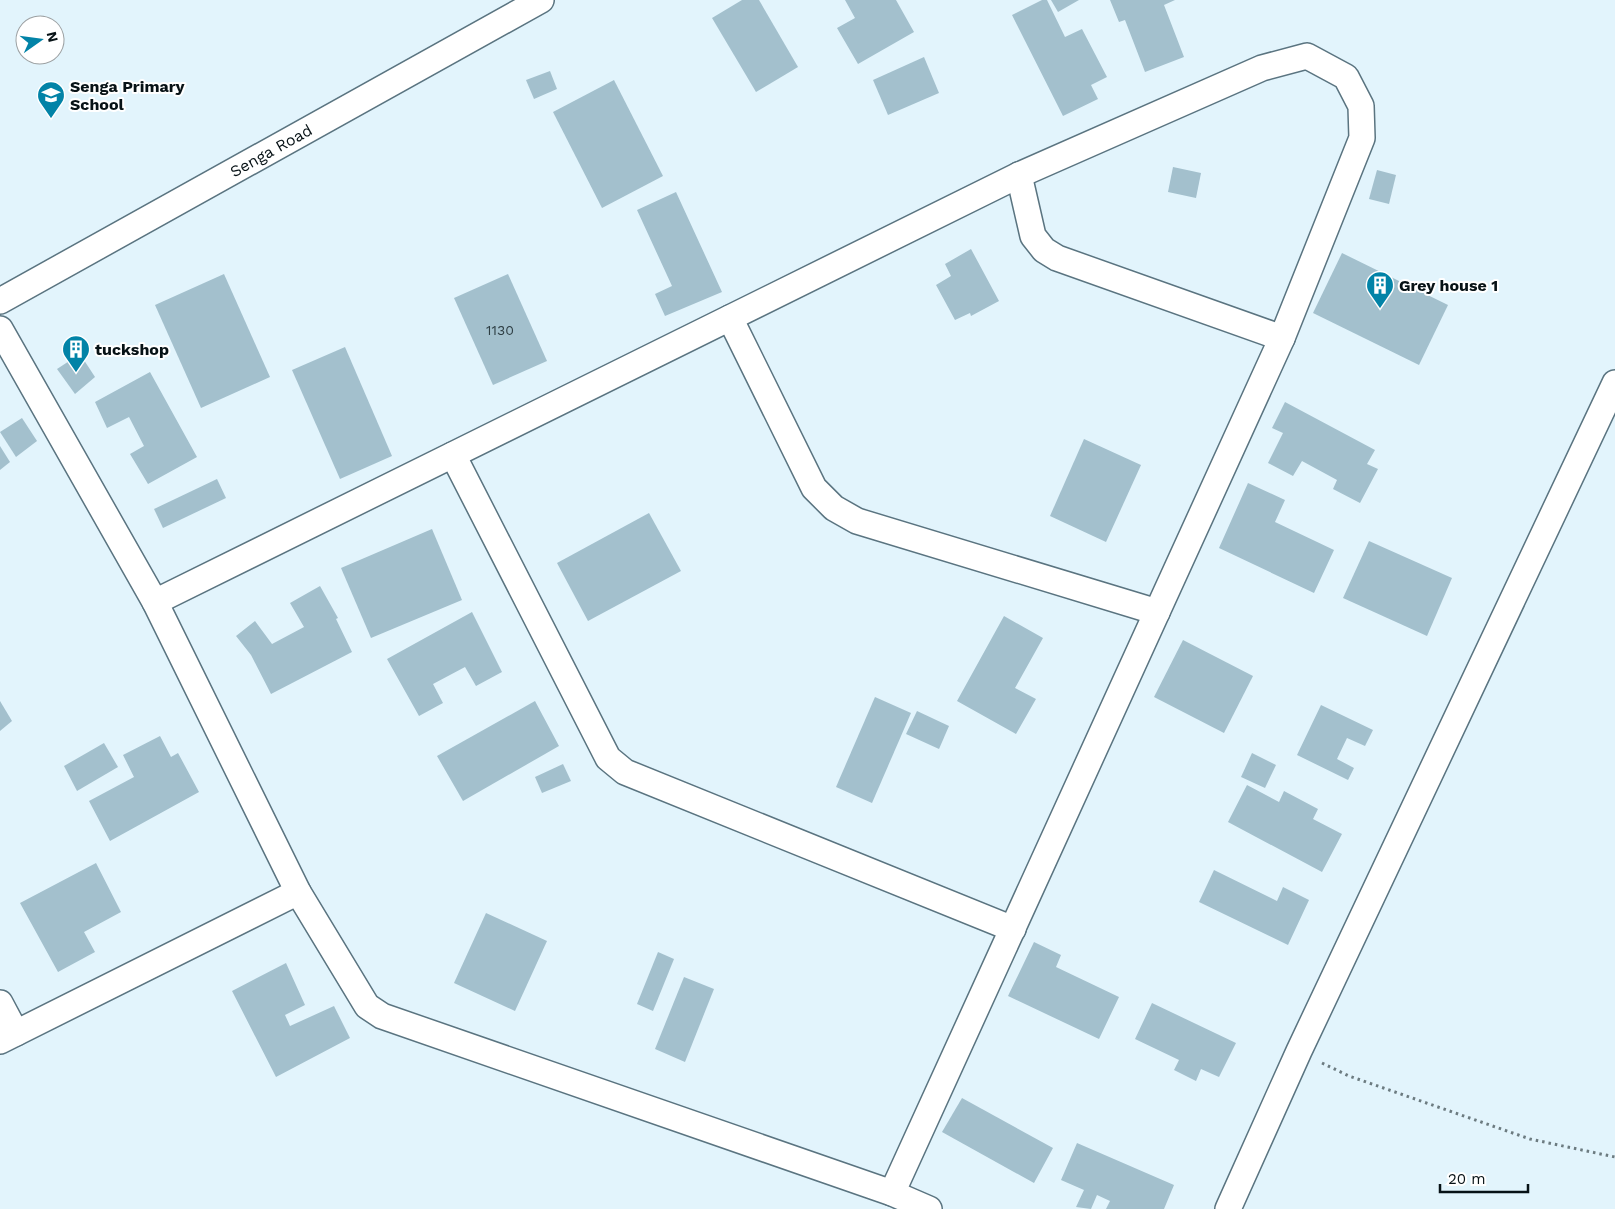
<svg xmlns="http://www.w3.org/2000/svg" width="1615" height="1209" viewBox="0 0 1615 1209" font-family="'Work Sans',sans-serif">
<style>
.building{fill:#a3c0cd}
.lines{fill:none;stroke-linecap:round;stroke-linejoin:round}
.street-casing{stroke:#5a7480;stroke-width:28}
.path{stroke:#6c7b80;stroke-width:3;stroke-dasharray:2.5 4;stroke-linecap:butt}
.street{stroke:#fff;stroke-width:25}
.labels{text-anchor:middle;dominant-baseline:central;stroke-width:4;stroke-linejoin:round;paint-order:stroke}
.number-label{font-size:14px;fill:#2e3e44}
.poi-label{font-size:16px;font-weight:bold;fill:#071216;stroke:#fff;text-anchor:start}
.street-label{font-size:16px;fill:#071216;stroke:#fff}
</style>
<rect width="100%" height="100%" fill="#e2f4fc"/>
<!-- building -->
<g class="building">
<path d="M742 0H759L798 67 756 92 712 18Z"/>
<path d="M845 0H896L914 32 858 64 837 28 855 18Z"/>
<path d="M1042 0H1047L1065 37 1082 29 1107 77 1091 85 1098 99 1063 116 1012 15Z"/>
<path d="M1051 0H1079L1058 12Z"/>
<path d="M1110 0H1175L1164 5 1184 57 1145 72 1125 20 1119 22Z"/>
<path d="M924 57 939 93 888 115 873 80Z"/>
<path d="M550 71 557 89 534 99 526 80Z"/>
<path d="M614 80 663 176 602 208 553 112Z"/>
<path d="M1173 167 1201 173 1196 198 1168 192Z"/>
<path d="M1377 170 1396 175 1389 204 1369 199Z"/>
<path d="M676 192 722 292 665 316 655 294 672 286 637 210Z"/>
<path d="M971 249 999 301 971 316 970 313 955 320 936 285 951 276 945 264Z"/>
<path d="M1342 253 1448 305 1419 365 1313 313Z"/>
<path d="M224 274 270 377 201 408 155 305Z"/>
<path d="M508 274 547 361 493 385 454 298Z"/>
<path d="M345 347 392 456 340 479 292 370Z"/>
<path d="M80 354 95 377 75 394 57 369Z"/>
<path d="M150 372 197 457 148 484 130 454 144 446 129 417 107 428 95 402Z"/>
<path d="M1285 402 1375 450 1367 464 1378 469 1360 503 1333 489 1337 480 1302 461 1293 476 1268 463 1283 433 1272 428Z"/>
<path d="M22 418 37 441 16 457 0 432Z"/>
<path d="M1084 439 1141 465 1106 542 1050 516Z"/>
<path d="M0 446 10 462 0 470Z"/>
<path d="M217 479 226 498 163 528 154 509Z"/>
<path d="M1248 483 1285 500 1275 522 1334 550 1314 593 1219 548Z"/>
<path d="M649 513 681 571 588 621 557 563Z"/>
<path d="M432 529 462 600 371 638 341 568Z"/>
<path d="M1369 541 1452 578 1427 636 1343 598Z"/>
<path d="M320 586 338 618 336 619 352 652 271 694 251 655 236 636 255 621 272 644 304 627 290 603Z"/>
<path d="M472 612 502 672 476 686 465 667 433 684 443 703 419 716 387 659Z"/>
<path d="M1004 616 1043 638 1015 688 1036 699 1016 734 957 701Z"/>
<path d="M1183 640 1253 676 1224 733 1154 697Z"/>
<path d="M875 697 911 713 872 803 836 787Z"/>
<path d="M0 701 12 721 0 731Z"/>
<path d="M535 701 559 746 463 801 437 756Z"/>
<path d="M1321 705 1373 730 1365 746 1347 738 1337 759 1354 768 1348 780 1297 755Z"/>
<path d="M917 711 949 726 939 749 906 734Z"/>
<path d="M160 736 171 757 178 753 199 792 110 841 89 801 134 777 123 755Z"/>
<path d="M104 743 118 767 77 791 64 766Z"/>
<path d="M1252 753 1276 765 1265 788 1241 777Z"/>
<path d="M563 764 571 781 542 793 535 777Z"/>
<path d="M1247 785 1279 802 1284 791 1318 809 1313 819 1342 834 1322 872 1228 822Z"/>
<path d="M96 863 121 912 84 932 95 952 58 972 20 903Z"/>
<path d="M1214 870 1277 901 1283 887 1309 900 1288 945 1199 902Z"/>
<path d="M486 913 547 941 515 1011 454 983Z"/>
<path d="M1034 942 1061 955 1056 967 1119 997 1099 1039 1008 996Z"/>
<path d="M658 952 674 959 653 1011 637 1004Z"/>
<path d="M286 963 305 1005 285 1015 290 1026 334 1006 350 1038 276 1077 232 991Z"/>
<path d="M684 977 714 989 685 1062 655 1049Z"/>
<path d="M1152 1003 1236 1043 1219 1077 1201 1069 1196 1081 1174 1070 1179 1060 1135 1039Z"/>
<path d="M962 1098 1053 1148 1034 1183 942 1132Z"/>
<path d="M1077 1143 1174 1185 1164 1209H1106L1110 1201 1097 1195 1091 1209 1076 1207 1084 1190 1061 1180Z"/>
</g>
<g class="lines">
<!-- street casing -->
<g class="street-casing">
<g id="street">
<path d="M1019 175 1033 236 1044 250 1057 258 1282 338"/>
<path id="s1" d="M0 301 541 0"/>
<path d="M730 318 814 488 834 508 857 521 1157 612"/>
<path d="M0 329 155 602 298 892 367 1006 382 1016 892 1193 929 1209"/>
<path d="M453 455 608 758 625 772 1013 929"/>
<path d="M155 602 1019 175 1262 68 1307 56 1346 77 1361 106 1362 138 1282 338 892 1193"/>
<path d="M0 1003 16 1033"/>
<path d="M0 1041 298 892"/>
<path d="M1228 1209 1299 1051 1615 383"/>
</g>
</g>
<!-- path -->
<path class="path" d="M1322 1063 1349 1076 1530 1139 1615 1157"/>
<!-- street -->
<use href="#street" class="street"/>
</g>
<!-- icons -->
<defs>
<g id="school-pin" transform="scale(1.4375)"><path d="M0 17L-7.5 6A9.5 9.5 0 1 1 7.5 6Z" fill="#0283a7" stroke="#fff"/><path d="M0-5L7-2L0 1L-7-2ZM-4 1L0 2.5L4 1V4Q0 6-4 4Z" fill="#fff"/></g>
<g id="building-pin" transform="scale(1.4375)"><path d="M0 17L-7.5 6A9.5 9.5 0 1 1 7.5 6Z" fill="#0283a7" stroke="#fff"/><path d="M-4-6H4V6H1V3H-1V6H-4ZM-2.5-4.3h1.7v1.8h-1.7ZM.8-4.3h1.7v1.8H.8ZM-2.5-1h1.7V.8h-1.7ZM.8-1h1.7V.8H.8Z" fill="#fff"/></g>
</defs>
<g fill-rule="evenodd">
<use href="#school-pin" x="51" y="95"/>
<use href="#building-pin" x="1380" y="285"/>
<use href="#building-pin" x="76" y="349"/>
</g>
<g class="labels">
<!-- number labels -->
<g class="number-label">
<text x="500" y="330">1130</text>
</g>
<!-- poi labels -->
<g class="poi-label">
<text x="70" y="86">Senga Primary<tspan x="70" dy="18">School</tspan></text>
<text x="1399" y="285">Grey house 1</text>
<text x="95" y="349">tuckshop</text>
</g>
<!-- street labels -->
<g class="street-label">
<text stroke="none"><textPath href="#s1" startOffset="310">Senga Road</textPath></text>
</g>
</g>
<!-- north arrow -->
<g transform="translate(40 40) rotate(76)"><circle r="24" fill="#ffffff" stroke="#9ca0a2"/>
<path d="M0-4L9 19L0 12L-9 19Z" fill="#0283a7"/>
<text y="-8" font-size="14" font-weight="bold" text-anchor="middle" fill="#071216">N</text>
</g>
<!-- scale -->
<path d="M1440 1184v8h88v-8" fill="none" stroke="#071216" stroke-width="2.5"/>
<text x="1448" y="1184" font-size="15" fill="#071216" stroke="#ffffff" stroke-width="4" paint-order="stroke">20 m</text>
</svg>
